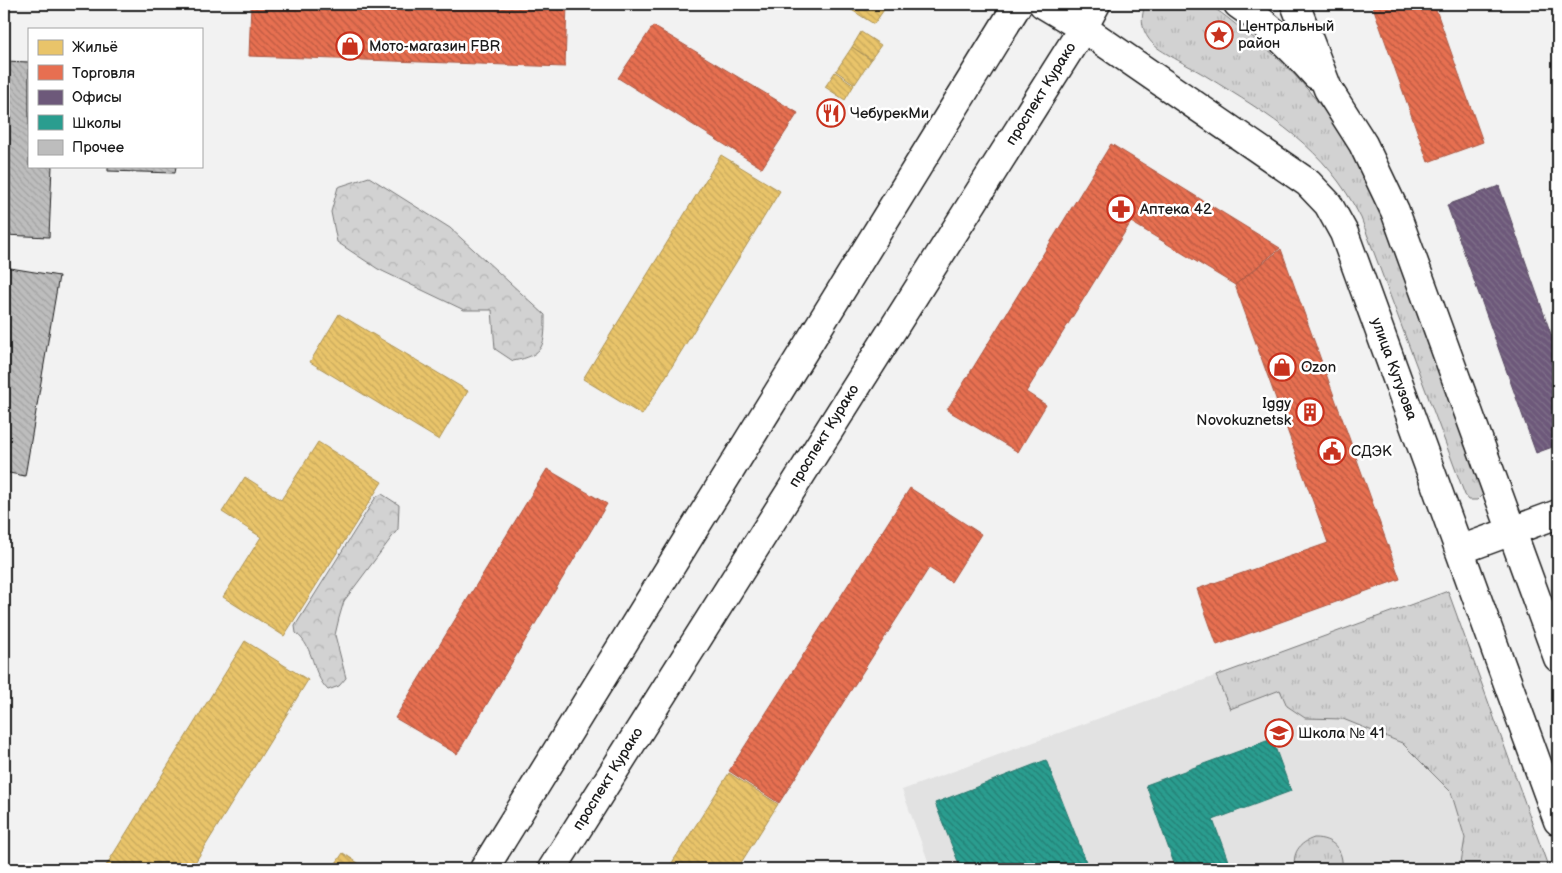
<svg xmlns="http://www.w3.org/2000/svg" width="1562" height="873" viewBox="0 0 1562 873" font-family="'Balsamiq Sans',sans-serif">
<style>
.built{fill:#e2e2e2}
.grass{fill:url(#grass-tufts);stroke:#777}
.forest{fill:url(#forest-crowns);stroke:#777}
.homes{fill:url(#homes-back-hatch);stroke:#ac9253}
.shops{fill:url(#shops-back-hatch);stroke:#aa5641}
.offices{fill:url(#offices-back-hatch);stroke:#55475e}
.schools{fill:url(#schools-back-hatch);stroke:#26766c}
.building{fill:url(#building-back-hatch);stroke:#1c1c1c}
.lines{fill:none;stroke-linecap:round;stroke-linejoin:round}
.minor-casing{stroke:#1c1c1c;stroke-width:31}
.major-casing{stroke:#1c1c1c;stroke-width:31}
.minor{stroke:#fff;stroke-width:28}
.major{stroke:#fff;stroke-width:28}
.labels{text-anchor:middle;dominant-baseline:central;stroke-width:5;stroke-linejoin:round;paint-order:stroke}
.poi-label{font-size:15px;fill:#1c1c1c;stroke:#fff;text-anchor:start}
.street-label{font-size:15px;fill:#1c1c1c;stroke:#fff}
</style>
<defs>
<pattern id="grass-tufts" width="24" height="20" patternUnits="userSpaceOnUse" patternTransform="scale(1.25)"><rect width="24" height="20" fill="#d2d2d2"/><path d="M3 7l-1-3M5 7V3M7 7l1-3M15 17l-1-3M17 17v-4M19 17l1-3" fill="none" stroke="#b4b4b4"/></pattern>
<pattern id="forest-crowns" width="20" height="18" patternUnits="userSpaceOnUse" patternTransform="scale(1.25)"><rect width="20" height="18" fill="#d2d2d2"/><path d="M2 6a3 3 0 1 1 6 0M12 15a3 3 0 1 1 6 0" fill="none" stroke="#b4b4b4"/></pattern>
<pattern id="homes-back-hatch" width="6" height="6" patternUnits="userSpaceOnUse" patternTransform="scale(1.25)"><rect width="6" height="6" fill="#e9c46a"/><path d="M-1 5l2 2M0 0l6 6M5-1l2 2" fill="none" stroke="#c7a85b"/></pattern>
<pattern id="shops-back-hatch" width="6" height="6" patternUnits="userSpaceOnUse" patternTransform="scale(1.25)"><rect width="6" height="6" fill="#e76f51"/><path d="M-1 5l2 2M0 0l6 6M5-1l2 2" fill="none" stroke="#ba5a42"/></pattern>
<pattern id="offices-back-hatch" width="6" height="6" patternUnits="userSpaceOnUse" patternTransform="scale(1.25)"><rect width="6" height="6" fill="#6d597a"/><path d="M-1 5l2 2M0 0l6 6M5-1l2 2" fill="none" stroke="#80728a"/></pattern>
<pattern id="schools-back-hatch" width="6" height="6" patternUnits="userSpaceOnUse" patternTransform="scale(1.25)"><rect width="6" height="6" fill="#2a9d8f"/><path d="M-1 5l2 2M0 0l6 6M5-1l2 2" fill="none" stroke="#237f74"/></pattern>
<pattern id="building-back-hatch" width="6" height="6" patternUnits="userSpaceOnUse" patternTransform="scale(1.25)"><rect width="6" height="6" fill="#bdbdbd"/><path d="M-1 5l2 2M0 0l6 6M5-1l2 2" fill="none" stroke="#a2a2a2"/></pattern>
</defs>
<rect width="100%" height="100%" fill="#f2f2f2"/>
<filter id="ink" filterUnits="userSpaceOnUse"><feTurbulence type="fractalNoise" baseFrequency=".02" numOctaves="2"/><feDisplacementMap in="SourceGraphic" scale="10" xChannelSelector="R" yChannelSelector="G"/><feConvolveMatrix kernelMatrix="1 2 1 2 8 2 1 2 1" color-interpolation-filters="sRGB"/></filter>
<g filter="url(#ink)">
<!-- built -->
<path class="built" d="M1448 591 1549 869H931L902 790Z"/>
<!-- grass -->
<g class="grass">
<path d="M1146 4C1159 4 1195 0 1206 4 1220 10 1234 24 1246 32 1345 106 1377 199 1418 310 1440 369 1461 428 1483 487V494L1477 500H1469L1465 495 1361 218C1325 147 1272 117 1206 76 1195 69 1161 52 1154 45 1142 33 1139 19 1146 4Z"/>
<path d="M1448 591 1549 869H1460L1465 838 1451 792 1402 743 1343 719 1305 718 1287 706 1280 690 1230 709 1216 676Z"/>
<path d="M1314 838C1333 838 1344 850 1342 869H1295C1292 853 1299 843 1314 838Z"/>
</g>
<!-- forest -->
<g class="forest">
<path d="M369 177 450 228 545 315C545 345 545 355 513 361L495 349 492 310H464L378 269 337 242 331 212 338 187Z"/>
<path d="M382 494 399 505 398 529 344 601 339 618 335 635 346 678 339 686 328 690C311 673 315 648 296 633L295 626 376 497Z"/>
</g>
<!-- homes -->
<g class="homes">
<path d="M854 4H888L874 24 850 9Z"/>
<path d="M861 32 881 45 871 59 852 47Z"/>
<path d="M852 47 871 60 855 84 836 71Z"/>
<path d="M835 72 854 85 845 100 825 87Z"/>
<path d="M721 155 780 191 642 415 583 379Z"/>
<path d="M339 314 468 391 439 440 310 362Z"/>
<path d="M318 442 382 482 284 636 223 597 261 537 222 512 245 477 281 500Z"/>
<path d="M245 641 308 680 191 869H104Z"/>
<path d="M729 773 778 804 737 869H668Z"/>
<path d="M343 853 367 869H332Z"/>
</g>
<!-- shops -->
<g class="shops">
<path d="M251 4H567L565 67 249 56Z"/>
<path d="M1372 4H1434L1483 142 1428 162Z"/>
<path d="M653 26 798 113 762 168 618 78Z"/>
<path d="M1111 144 1280 248 1235 285 1131 222 1026 392 1046 405 1018 452 947 410Z"/>
<path d="M1281 249 1400 579 1217 645 1197 589 1328 543 1235 285Z"/>
<path d="M547 469 607 504 457 754 395 718Z"/>
<path d="M910 488 981 534 951 582 929 568 779 803 729 771Z"/>
</g>
<!-- offices -->
<path class="offices" d="M1499 186 1558 354V445L1536 453 1447 205Z"/>
<!-- schools -->
<g class="schools">
<path d="M1272 739 1291 791 1213 820 1231 869H1176L1146 785Z"/>
<path d="M1046 760 1089 869H961L935 803Z"/>
</g>
<!-- building -->
<g class="building">
<path d="M4 61 29 62V166H52L49 237 4 235Z"/>
<path d="M108 166H176L175 173 108 171Z"/>
<path d="M4 267 59 276 25 476 4 472Z"/>
</g>
<g class="lines">
<!-- minor casing -->
<g class="minor-casing">
<path id="minor" d="M1460 550 1558 514"/>
</g>
<!-- major casing -->
<g class="major-casing">
<g id="major">
<path d="M1043 4 1083 28 1308 183 1328 204 1344 233 1558 821"/>
<path d="M1238 4C1268 24 1292 48 1316 75"/>
<path d="M1295 4 1328 89 1363 144 1395 211 1558 658"/>
<path d="M484 869 1018 4"/>
<path d="M552 869 1083 28 1096 4"/>
</g>
</g>
<!-- minor -->
<use href="#minor" class="minor"/>
<!-- major -->
<use href="#major" class="major"/>
</g>
</g>
<!-- icons -->
<defs>
<g id="sight-ring" transform="scale(1.4375)"><circle r="9.5" fill="#fff" stroke="#c8321e" stroke-width="1.5"/><path d="M0-6L1.8-2.2L6-1.7L2.9 1.2L3.7 5.4L0 3.3L-3.7 5.4L-2.9 1.2L-6-1.7L-1.8-2.2Z" fill="#c8321e"/></g>
<g id="shop-ring" transform="scale(1.4375)"><circle r="9.5" fill="#fff" stroke="#c8321e" stroke-width="1.5"/><path d="M-5-2.5h2.3a2.7 3.5 0 0 1 5.4 0H5L5.5 6h-11ZM-1.5-2.5h3a1.5 2.3 0 0 0-3 0Z" fill="#c8321e"/></g>
<g id="restaurant-ring" transform="scale(1.4375)"><circle r="9.5" fill="#fff" stroke="#c8321e" stroke-width="1.5"/><path d="M-5-6h1v4h1v-4h1v4h1v-4h1v5L-1.5 .5V6h-2V.5L-5-1ZM5-6V6H3V1.5H1.5Q1.5-4 5-6Z" fill="#c8321e"/></g>
<g id="pharmacy-ring" transform="scale(1.4375)"><circle r="9.5" fill="#fff" stroke="#c8321e" stroke-width="1.5"/><path d="M-2-6h4v4h4v4h-4v4h-4v-4h-4v-4h4Z" fill="#c8321e"/></g>
<g id="building-ring" transform="scale(1.4375)"><circle r="9.5" fill="#fff" stroke="#c8321e" stroke-width="1.5"/><path d="M-4-6H4V6H1V3H-1V6H-4ZM-2.5-4.3h1.7v1.8h-1.7ZM.8-4.3h1.7v1.8H.8ZM-2.5-1h1.7V.8h-1.7ZM.8-1h1.7V.8H.8Z" fill="#c8321e"/></g>
<g id="civic-ring" transform="scale(1.4375)"><circle r="9.5" fill="#fff" stroke="#c8321e" stroke-width="1.5"/><path d="M-.6-6.5H3V-4.5H.6V-3L4-1V1h2V6H-6V1h2V-1L-.6-3ZM-1.2 2.5V6h2.4V2.5Z" fill="#c8321e"/></g>
<g id="school-ring" transform="scale(1.4375)"><circle r="9.5" fill="#fff" stroke="#c8321e" stroke-width="1.5"/><path d="M0-5L7-2L0 1L-7-2ZM-4 1L0 2.5L4 1V4Q0 6-4 4Z" fill="#c8321e"/></g>
</defs>
<g fill-rule="evenodd">
<use href="#sight-ring" x="1219" y="35"/>
<use href="#shop-ring" x="350" y="46"/>
<use href="#restaurant-ring" x="831" y="113"/>
<use href="#pharmacy-ring" x="1121" y="209"/>
<use href="#shop-ring" x="1282" y="367"/>
<use href="#building-ring" x="1310" y="412"/>
<use href="#civic-ring" x="1332" y="451"/>
<use href="#school-ring" x="1279" y="733"/>
</g>
<g class="labels">
<!-- poi labels -->
<g class="poi-label">
<text x="1238" y="26">Центральный<tspan x="1238" dy="17">район</tspan></text>
<text x="369" y="46">Мото-магазин FBR</text>
<text x="850" y="113">ЧебурекМи</text>
<text x="1140" y="209">Аптека 42</text>
<text x="1301" y="367">Ozon</text>
<text x="1291" y="403" text-anchor="end">Iggy<tspan x="1291" dy="17">Novokuznetsk</tspan></text>
<text x="1351" y="451">СДЭК</text>
<text x="1298" y="733">Школа № 41</text>
</g>
<!-- street labels -->
<g class="street-label">
<text transform="translate(1041 94) rotate(-58)">проспект Курако</text>
<text transform="translate(1394 369) rotate(70)">улица Кутузова</text>
<text transform="translate(824 436) rotate(-58)">проспект Курако</text>
<text transform="translate(608 779) rotate(-58)">проспект Курако</text>
</g>
</g>
<!-- margin -->
<rect width="1562" height="873" fill="none" stroke="#fff" stroke-width="20"/>
<rect x="10" y="10" width="1542" height="853" fill="none" stroke="#1c1c1c" stroke-width="2" filter="url(#ink)"/>
<!-- legend -->
<rect x="28" y="28" width="175" height="140" fill="#ffffff" stroke="#a4a4a4"/>
<rect x="38" y="40" width="25" height="15" fill="#e9c46a" stroke="#a4a4a4"/>
<text x="72" y="52" font-size="15" fill="#1c1c1c">Жильё</text>
<rect x="38" y="65" width="25" height="15" fill="#e76f51" stroke="#a4a4a4"/>
<text x="72" y="78" font-size="15" fill="#1c1c1c">Торговля</text>
<rect x="38" y="90" width="25" height="15" fill="#6d597a" stroke="#a4a4a4"/>
<text x="72" y="102" font-size="15" fill="#1c1c1c">Офисы</text>
<rect x="38" y="115" width="25" height="15" fill="#2a9d8f" stroke="#a4a4a4"/>
<text x="72" y="128" font-size="15" fill="#1c1c1c">Школы</text>
<rect x="38" y="140" width="25" height="15" fill="#bdbdbd" stroke="#a4a4a4"/>
<text x="72" y="152" font-size="15" fill="#1c1c1c">Прочее</text>
</svg>
